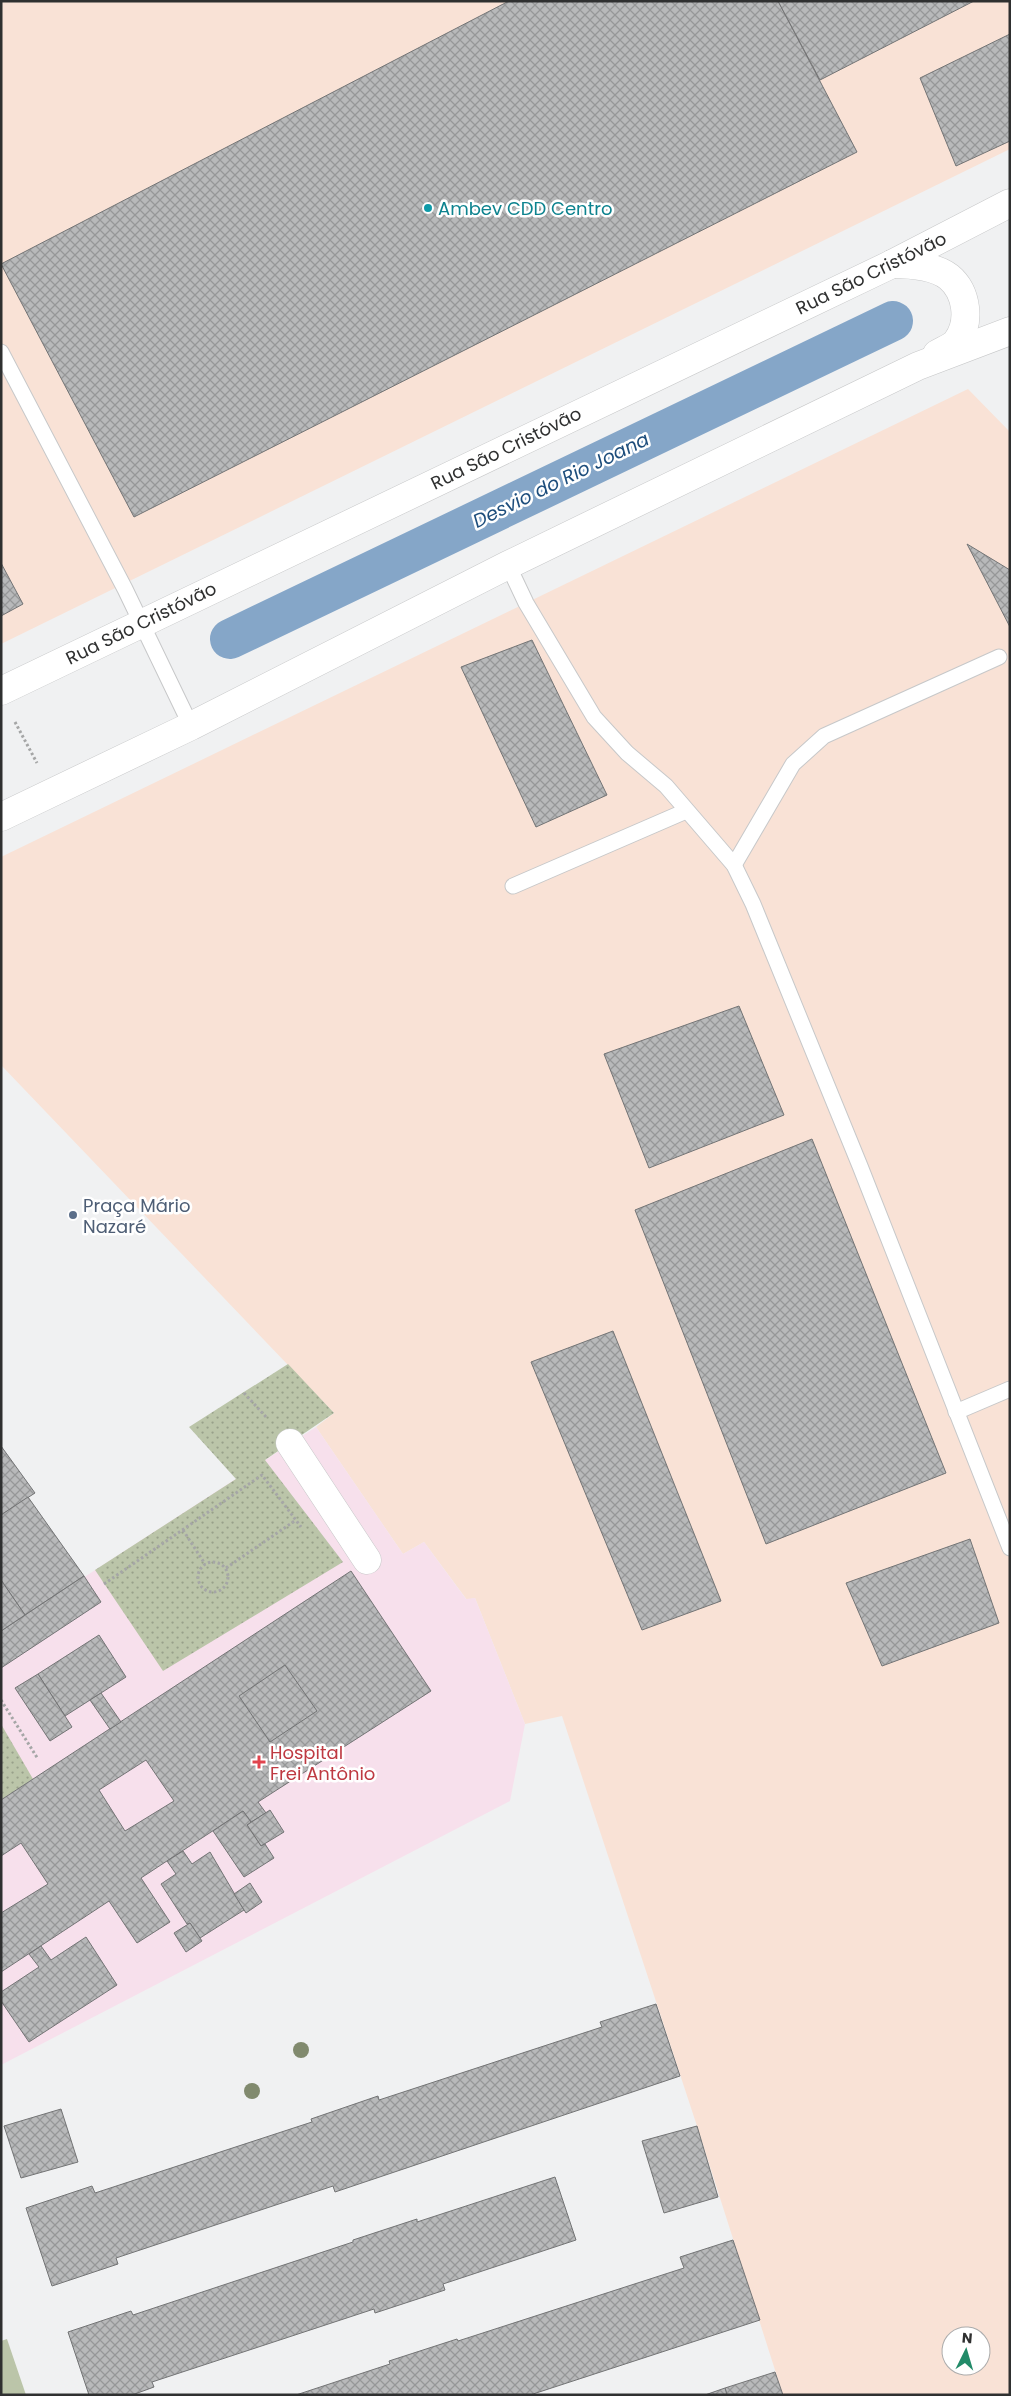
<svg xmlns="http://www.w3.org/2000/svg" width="1011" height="2396" viewBox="0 0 1011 2396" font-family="Poppins,sans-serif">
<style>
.industrial{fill:#f9e2d6;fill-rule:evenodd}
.medical{fill:#f7e0ec}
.park{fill:#bbc5a9}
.garden{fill:url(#garden-dots)}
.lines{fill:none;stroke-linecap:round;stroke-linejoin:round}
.canal{stroke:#85a6c8;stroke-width:40}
.building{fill:url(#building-cross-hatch);stroke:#737475;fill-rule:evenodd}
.lane-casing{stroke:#c7c8c9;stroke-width:17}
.street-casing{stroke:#c7c8c9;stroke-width:29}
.secondary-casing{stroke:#c7c8c9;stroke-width:29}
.path{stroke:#a5a6a6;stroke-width:3;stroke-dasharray:2.5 2.5;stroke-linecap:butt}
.lane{stroke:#fff;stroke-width:15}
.street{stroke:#fff;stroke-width:28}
.secondary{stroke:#fff;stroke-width:28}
.tree{fill:#818a6e}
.culture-dot{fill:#0f9aa8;stroke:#fff;stroke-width:2}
.service-dot{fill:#5c6f8a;stroke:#fff;stroke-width:2}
.health-dot{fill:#e0444e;stroke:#fff;stroke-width:2}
.labels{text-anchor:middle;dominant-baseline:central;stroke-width:5;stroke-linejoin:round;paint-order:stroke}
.culture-label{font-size:18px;fill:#0d838f;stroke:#fff;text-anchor:start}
.street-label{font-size:18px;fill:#2f3030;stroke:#fff}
.service-label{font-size:18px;fill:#4e5e75;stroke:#fff;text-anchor:start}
.health-label{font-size:18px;fill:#be3a42;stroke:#fff;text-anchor:start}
.water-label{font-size:19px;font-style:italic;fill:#1e4e7c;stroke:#fff}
</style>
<defs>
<pattern id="garden-dots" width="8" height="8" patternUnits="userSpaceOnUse" patternTransform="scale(1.25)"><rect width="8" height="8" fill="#bbc5a9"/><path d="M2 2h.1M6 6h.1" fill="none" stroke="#98a08a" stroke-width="1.8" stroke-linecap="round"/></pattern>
<pattern id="building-cross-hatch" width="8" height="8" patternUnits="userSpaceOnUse" patternTransform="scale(1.25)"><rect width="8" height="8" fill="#b8b9ba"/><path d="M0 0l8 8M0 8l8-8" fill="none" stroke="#969798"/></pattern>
</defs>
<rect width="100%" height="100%" fill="#f0f1f2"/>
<!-- industrial -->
<g class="industrial">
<path d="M1 1H1010V149L1 644Z"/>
<path d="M968 389 1010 432V2395H783L697 2126 562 1716 525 1724 475 1598 467 1600 424 1542 403 1554 316 1427 334 1413 1 1065V857ZM951 2336H981V2366H951Z"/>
</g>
<!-- medical -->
<path class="medical" d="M316 1427 403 1554 424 1542 466 1599 475 1598 525 1724 510 1801 1 2065V1631Z"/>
<!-- park -->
<path class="park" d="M7 2339 26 2395H1V2341Z"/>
<!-- garden -->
<g class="garden">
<path d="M288 1364 334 1413 265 1460 343 1562 163 1671 95 1570 236 1479 189 1427Z"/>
<path d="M1 1724 33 1779 1 1800Z"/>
</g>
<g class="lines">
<!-- canal -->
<path class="canal" d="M230 639 893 321"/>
</g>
<!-- building -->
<g class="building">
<path d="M509 1H778L857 152 134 517 1 264Z"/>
<path d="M778 1H974L820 80Z"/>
<path d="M1010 34V141L956 166 920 78Z"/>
<path d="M967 544 1010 570V627Z"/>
<path d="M1 563 23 604 1 616Z"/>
<path d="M532 640 607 795 536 827 461 667Z"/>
<path d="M739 1006 784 1115 649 1168 604 1054Z"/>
<path d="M812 1139 946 1473 766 1544 635 1210Z"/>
<path d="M613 1331 721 1601 642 1630 531 1362Z"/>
<path d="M1 1446 35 1493 1 1515Z"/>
<path d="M28 1497 84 1576 25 1615 1 1580V1515Z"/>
<path d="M970 1539 999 1623 882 1666 846 1583Z"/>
<path d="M351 1571 431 1691 258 1802 266 1813 251 1822 243 1811 141 1878 170 1922 137 1943 109 1901 1 1972V1913L48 1884 21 1843 1 1856V1800ZM146 1760 174 1801 125 1831 99 1790Z"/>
<path d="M84 1576 101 1602 1 1668V1631Z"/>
<path d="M1 1580 25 1615 1 1631Z"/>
<path d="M99 1635 126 1677 65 1716 38 1674Z"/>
<path d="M285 1665 317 1711 270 1742 239 1696Z"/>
<path d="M38 1674 72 1727 50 1741 15 1688Z"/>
<path d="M101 1693 121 1722 110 1729 90 1700Z"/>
<path d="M270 1810 284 1832 261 1846 247 1825Z"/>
<path d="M243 1811 251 1822 247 1825 261 1846 265 1844 274 1858 244 1877 213 1831Z"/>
<path d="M183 1851 192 1864 210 1852 244 1910 200 1938 190 1923 187 1924 161 1884 176 1874 167 1861Z"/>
<path d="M250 1883 262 1902 246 1913 234 1894Z"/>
<path d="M190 1923 202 1941 186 1952 174 1933Z"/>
<path d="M86 1937 117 1985 29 2042 1 2001V1992L39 1967 29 1954 41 1946 51 1960Z"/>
<path d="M656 2004 680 2076 335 2192 333 2186 116 2258 118 2264 52 2286 26 2208 92 2186 95 2193 312 2122 311 2119 378 2096 379 2100 602 2027 600 2022Z"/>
<path d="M61 2109 78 2162 21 2178 4 2126Z"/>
<path d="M697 2126 718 2197 664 2213 642 2141Z"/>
<path d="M555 2177 576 2240 443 2284 445 2290 375 2313 374 2309 152 2382 154 2387 132 2395H89L68 2332 131 2311 133 2315 353 2242V2240L417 2219V2222Z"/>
<path d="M733 2240 760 2320 530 2395H296L390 2364 389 2361 457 2339 458 2341 684 2268 680 2257Z"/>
<path d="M775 2372 783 2395H727L725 2388Z"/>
<path d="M725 2388 727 2395H705Z"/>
</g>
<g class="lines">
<!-- lane casing -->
<g class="lane-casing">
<g id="lane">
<path d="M1 352 125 589 191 726"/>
<path d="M508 565 526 603 594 717 627 753 666 786 734 865 753 904 860 1166 1010 1548"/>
<path d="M734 865 793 764 824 736 999 657"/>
<path d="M513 886 686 811"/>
<path d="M956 1412 1010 1389"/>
</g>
</g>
<!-- street casing -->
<g class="street-casing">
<path id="street" d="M290 1443 367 1560"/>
</g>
<!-- secondary casing -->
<g class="secondary-casing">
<g id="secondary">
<path d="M892 264C909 264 935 266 949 277 967 292 971 322 957 341 953 347 943 350 937 354"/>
<path d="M1 691 892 264 1010 203"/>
<path d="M1 817 191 726 508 565 918 366 1010 331"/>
</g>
</g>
<!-- path -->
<g class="path">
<path d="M15 722 37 763"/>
<path d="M244 1393 267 1418"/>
<path d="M183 1530 205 1564"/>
<circle cx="213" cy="1577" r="15"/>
<path d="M226 1568 296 1520"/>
<path d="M104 1584 262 1475 301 1527"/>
<path d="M1 1700 38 1759"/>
</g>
<!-- lane -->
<use href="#lane" class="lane"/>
<!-- street -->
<use href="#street" class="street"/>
<!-- secondary -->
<use href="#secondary" class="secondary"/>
</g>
<!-- trees -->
<g class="tree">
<circle cx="301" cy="2050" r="8"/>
<circle cx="252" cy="2091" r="8"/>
</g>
<!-- markers -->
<circle class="culture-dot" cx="428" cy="208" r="5"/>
<circle class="service-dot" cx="73" cy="1215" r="5"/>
<path class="health-dot" d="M256.5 1754.5h5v5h5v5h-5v5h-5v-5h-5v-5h5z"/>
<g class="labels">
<!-- culture labels -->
<g class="culture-label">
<text x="438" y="208">Ambev CDD Centro</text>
</g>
<!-- street labels -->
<g class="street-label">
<text transform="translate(871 273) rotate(-26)">Rua São Cristóvão</text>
<text transform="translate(506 448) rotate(-26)">Rua São Cristóvão</text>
<text transform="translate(141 623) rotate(-26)">Rua São Cristóvão</text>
</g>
<!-- service labels -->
<g class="service-label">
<text x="83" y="1205">Praça Mário<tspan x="83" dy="21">Nazaré</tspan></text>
</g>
<!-- health labels -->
<g class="health-label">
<text x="270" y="1752">Hospital<tspan x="270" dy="21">Frei Antônio</tspan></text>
</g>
<!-- water labels -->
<g class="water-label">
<text transform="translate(561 480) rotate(-26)">Desvio do Rio Joana</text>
</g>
</g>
<!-- border -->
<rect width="1011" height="2396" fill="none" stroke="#2f3030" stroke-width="5"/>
<!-- north arrow -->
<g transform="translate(966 2351) rotate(5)"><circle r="24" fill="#ffffff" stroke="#acacac"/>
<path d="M0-4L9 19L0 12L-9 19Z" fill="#228b69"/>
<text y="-8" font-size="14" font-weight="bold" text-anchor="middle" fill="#2f3030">N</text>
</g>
</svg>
